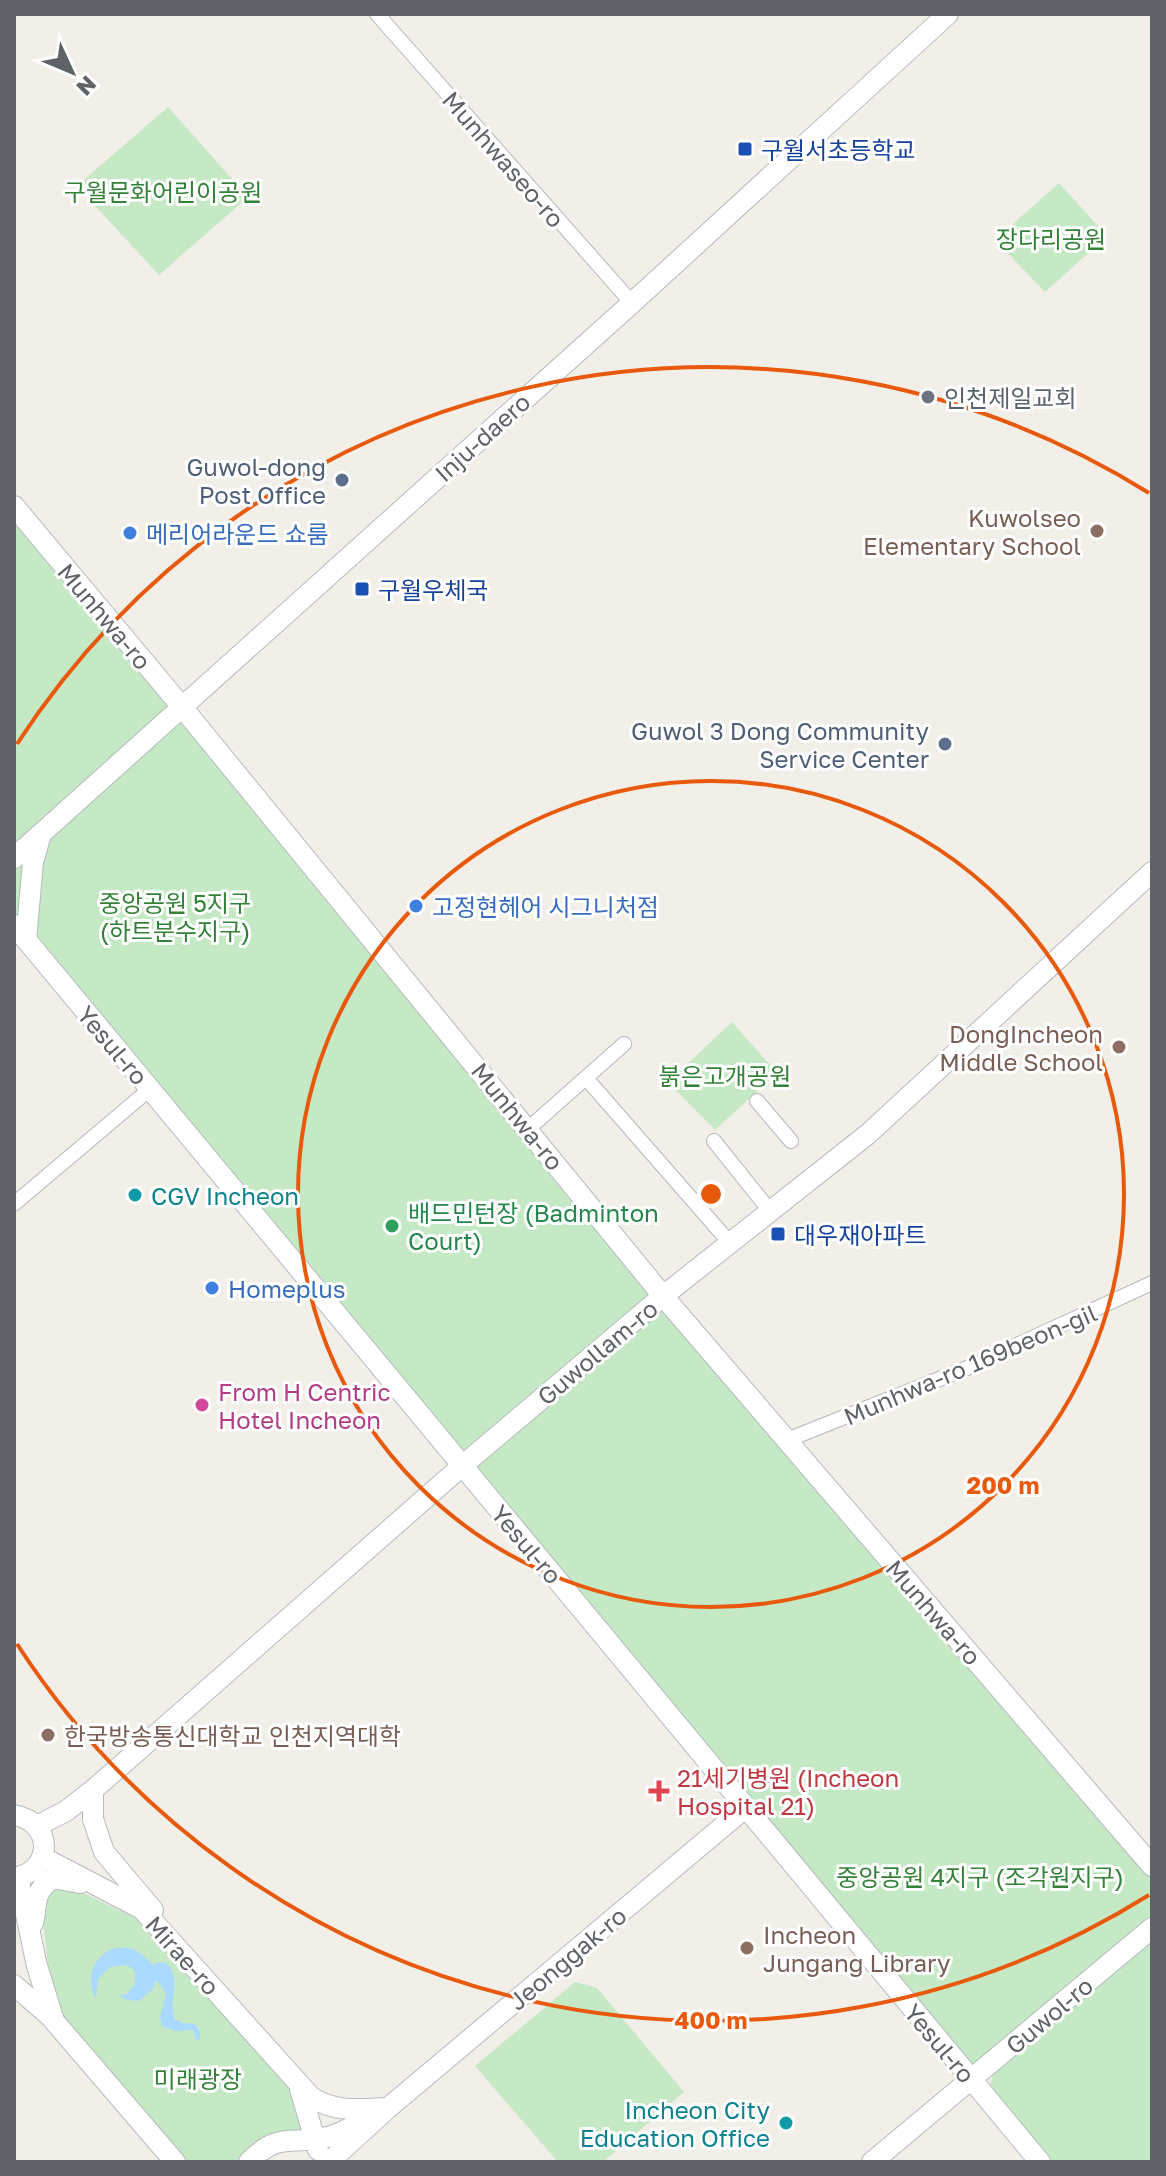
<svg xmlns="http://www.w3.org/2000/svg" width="1166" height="2176" viewBox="0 0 1166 2176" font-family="'Golos Text','Noto Sans KR',sans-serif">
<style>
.green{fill:#c5e8c5}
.water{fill:#aadaff}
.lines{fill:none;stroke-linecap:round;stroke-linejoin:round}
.street-casing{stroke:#b5b8bc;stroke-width:16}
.secondary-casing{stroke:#b6babf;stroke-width:22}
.street{stroke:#fff;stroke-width:14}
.secondary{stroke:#fff;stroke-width:20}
.ring{fill:none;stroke:#e8590c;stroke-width:4}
.transit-dot{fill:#1a4fb4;stroke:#fff;stroke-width:3}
.worship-dot{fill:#6b7280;stroke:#fff;stroke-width:3}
.service-dot{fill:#5c6f8a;stroke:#fff;stroke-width:3}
.education-dot{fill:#8d6e63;stroke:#fff;stroke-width:3}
.shop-dot{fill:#3f7fe0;stroke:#fff;stroke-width:3}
.culture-dot{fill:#0f9aa8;stroke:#fff;stroke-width:3}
.leisure-dot{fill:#2e9e5b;stroke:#fff;stroke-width:3}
.hotel-dot{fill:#d1479c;stroke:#fff;stroke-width:3}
.health-dot{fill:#e0444e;stroke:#fff;stroke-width:3}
.labels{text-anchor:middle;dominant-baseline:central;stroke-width:6;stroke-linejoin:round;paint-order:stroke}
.transit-label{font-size:24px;fill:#164399;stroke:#fff;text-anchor:start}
.street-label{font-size:24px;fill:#5f6368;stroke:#fff}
.park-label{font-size:24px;fill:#348238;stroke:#fff}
.worship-label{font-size:24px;fill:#5b616d;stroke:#fff;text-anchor:start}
.service-label{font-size:24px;fill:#4e5e75;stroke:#fff;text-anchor:end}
.education-label{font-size:24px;fill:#785e54;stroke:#fff;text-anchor:end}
.shop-label{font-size:24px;fill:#366cbe;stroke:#fff;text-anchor:start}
.culture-label{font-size:24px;fill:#0d838f;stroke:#fff;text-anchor:start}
.leisure-label{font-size:24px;fill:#27864d;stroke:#fff;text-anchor:start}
.hotel-label{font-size:24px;fill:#b23c85;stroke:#fff;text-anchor:start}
.health-label{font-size:24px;fill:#be3a42;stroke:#fff;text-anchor:start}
.centre{fill:#e8590c;stroke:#fff;stroke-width:4}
.ring-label{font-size:24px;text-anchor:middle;font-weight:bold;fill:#e8590c;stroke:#fff;stroke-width:6;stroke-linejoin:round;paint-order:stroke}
</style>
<rect width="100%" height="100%" fill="#f1efe8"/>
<!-- green -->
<g class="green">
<path d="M168 107 248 197 159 275 77 186Z"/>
<path d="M1059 183 1107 236 1045 292 995 240Z"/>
<path d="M14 516 654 1295 649 1308 679 1315 1152 1866V2162H1041L988 2100 995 2061 971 2080 14 925Z"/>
<path d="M732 1022 777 1073 715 1130 668 1082Z"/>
<path d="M61 1885 86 1894 163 1931 299 2084 315 2139 249 2162H176L54 2021 41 1902 49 1891Z"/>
<path d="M575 1982 597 1988 684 2092 603 2162H558L475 2066Z"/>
</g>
<!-- water -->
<path class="water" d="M116 1948C133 1945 144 1954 154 1967L153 1964 161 1962 168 1964C183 1989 167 1995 175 2019L182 2023 195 2024 200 2032V2039L196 2040 193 2030 175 2031 162 2026 160 2017 166 1994 160 1984 156 1981 153 1989 139 2001 127 2000 118 1994 126 1995 135 1984V1971L127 1965 110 1967 98 1979 96 1999C85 1978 93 1955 116 1948Z"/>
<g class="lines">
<!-- street casing -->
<g class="street-casing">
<g id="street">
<path d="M377 14 632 303"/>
<path d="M586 1078 730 1243"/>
<path d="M757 1101 791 1141"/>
<path d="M528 1129 624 1044"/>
<path d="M714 1141 770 1211"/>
<path d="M14 1204 150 1089"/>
<path d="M787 1440 967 1368 1152 1283"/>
</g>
</g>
<!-- secondary casing -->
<g class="secondary-casing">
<g id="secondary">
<path d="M14 506 182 707 663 1296 1152 1866"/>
<path d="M14 858 632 303 948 14"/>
<path d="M14 925 1040 2162"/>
<path d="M26 940 33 862 41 834"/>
<path d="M93 1790V1819L104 1852 153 1910"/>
<path d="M14 1815C54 1822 54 1871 14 1878"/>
<path d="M37 1826 66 1811 93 1790 462 1466 663 1296 868 1134 1152 872"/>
<path d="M42 1857 142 1909 311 2097C336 2113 359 2109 388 2108"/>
<path d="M18 1877 37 1966 54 2021 175 2162"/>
<path d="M33 1923C38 1901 33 1892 53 1878L80 1883"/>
<path d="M14 1985 53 2019"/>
<path d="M300 2089 318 2150"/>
<path d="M249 2162C280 2130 292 2146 327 2137 340 2134 352 2127 363 2121"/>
<path d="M329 2162 388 2108 745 1808"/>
<path d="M872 2162 1152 1928"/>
</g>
</g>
<!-- street -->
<use href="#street" class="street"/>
<!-- secondary -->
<use href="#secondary" class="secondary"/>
</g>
<!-- distance rings -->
<g class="ring">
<circle cx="711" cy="1194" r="413"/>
<path d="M1149 1895A827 827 0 0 1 17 1644M17 744A827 827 0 0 1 1149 493"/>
</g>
<!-- markers -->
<g class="transit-dot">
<rect x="737" y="141" width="16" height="16" rx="4"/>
<rect x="354" y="581" width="16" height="16" rx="4"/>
<rect x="770" y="1226" width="16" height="16" rx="4"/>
</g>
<circle class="worship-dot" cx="928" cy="397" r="8"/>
<g class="service-dot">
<circle cx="342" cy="480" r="8"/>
<circle cx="945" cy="744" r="8"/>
</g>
<g class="education-dot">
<circle cx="1097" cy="531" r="8"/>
<circle cx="1119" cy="1047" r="8"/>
<circle cx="48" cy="1735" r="8"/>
<circle cx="747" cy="1948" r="8"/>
</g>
<g class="shop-dot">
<circle cx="130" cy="533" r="8"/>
<circle cx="416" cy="906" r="8"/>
<circle cx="212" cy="1288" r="8"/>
</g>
<g class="culture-dot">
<circle cx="135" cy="1195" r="8"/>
<circle cx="786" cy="2123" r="8"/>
</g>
<circle class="leisure-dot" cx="392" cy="1226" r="8"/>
<circle class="hotel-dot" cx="202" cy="1405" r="8"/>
<path class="health-dot" d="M655 1779h8v8h8v8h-8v8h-8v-8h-8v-8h8z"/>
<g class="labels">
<!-- transit labels -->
<g class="transit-label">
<text x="761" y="149">구월서초등학교</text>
<text x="378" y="589">구월우체국</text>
<text x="794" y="1234">대우재아파트</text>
</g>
<!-- street labels -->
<g class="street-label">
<text transform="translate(504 159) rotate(49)">Munhwaseo-ro</text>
<text transform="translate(482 437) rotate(-42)">Inju-daero</text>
<text transform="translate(105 616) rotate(50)">Munhwa-ro</text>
<text transform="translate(113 1045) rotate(50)">Yesul-ro</text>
<text transform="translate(518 1116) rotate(51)">Munhwa-ro</text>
<text transform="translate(597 1352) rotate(-40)">Guwollam-ro</text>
<text transform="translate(970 1364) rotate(-23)">Munhwa-ro 169beon-gil</text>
<text transform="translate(527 1544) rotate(50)">Yesul-ro</text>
<text transform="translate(934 1612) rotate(49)">Munhwa-ro</text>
<text transform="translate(183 1955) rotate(48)">Mirae-ro</text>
<text transform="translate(567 1958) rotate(-40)">Jeonggak-ro</text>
<text transform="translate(1049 2015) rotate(-40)">Guwol-ro</text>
<text transform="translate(940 2043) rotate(50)">Yesul-ro</text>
</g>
<!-- park labels -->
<g class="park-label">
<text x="163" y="191">구월문화어린이공원</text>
<text x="1051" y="238">장다리공원</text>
<text x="175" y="902">중앙공원 5지구<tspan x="175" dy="28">(하트분수지구)</tspan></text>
<text x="725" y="1075">붉은고개공원</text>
<text x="980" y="1876">중앙공원 4지구 (조각원지구)</text>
<text x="198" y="2078">미래광장</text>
</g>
<!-- worship labels -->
<g class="worship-label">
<text x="944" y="397">인천제일교회</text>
</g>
<!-- service labels -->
<g class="service-label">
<text x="326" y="466">Guwol-dong<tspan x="326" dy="28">Post Office</tspan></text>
<text x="929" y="730">Guwol 3 Dong Community<tspan x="929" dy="28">Service Center</tspan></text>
</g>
<!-- education labels -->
<g class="education-label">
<text x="1081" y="517">Kuwolseo<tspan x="1081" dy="28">Elementary School</tspan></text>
<text x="1103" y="1033">DongIncheon<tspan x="1103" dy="28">Middle School</tspan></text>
<text x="64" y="1735" text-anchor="start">한국방송통신대학교 인천지역대학</text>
<text x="763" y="1934" text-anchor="start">Incheon<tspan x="763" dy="28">Jungang Library</tspan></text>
</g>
<!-- shop labels -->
<g class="shop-label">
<text x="146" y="533">메리어라운드 쇼룸</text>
<text x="432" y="906">고정현헤어 시그니처점</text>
<text x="228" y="1288">Homeplus</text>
</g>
<!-- culture labels -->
<g class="culture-label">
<text x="151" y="1195">CGV Incheon</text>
<text x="770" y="2109" text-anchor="end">Incheon City<tspan x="770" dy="28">Education Office</tspan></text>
</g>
<!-- leisure labels -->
<g class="leisure-label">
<text x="408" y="1212">배드민턴장 (Badminton<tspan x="408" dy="28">Court)</tspan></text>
</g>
<!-- hotel labels -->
<g class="hotel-label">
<text x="218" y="1391">From H Centric<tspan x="218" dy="28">Hotel Incheon</tspan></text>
</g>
<!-- health labels -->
<g class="health-label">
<text x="677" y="1777">21세기병원 (Incheon<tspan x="677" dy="28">Hospital 21)</tspan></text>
</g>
</g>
<circle cx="711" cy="1194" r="12" class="centre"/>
<g class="ring-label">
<text x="1003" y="1494">200 m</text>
<text x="711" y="2029">400 m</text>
</g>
<!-- border -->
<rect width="1166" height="2176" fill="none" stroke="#5f6368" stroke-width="32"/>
<!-- north arrow -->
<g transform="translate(72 72) rotate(134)" stroke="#ffffff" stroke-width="6" paint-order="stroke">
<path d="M0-6L14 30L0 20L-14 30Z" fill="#5f6368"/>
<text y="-12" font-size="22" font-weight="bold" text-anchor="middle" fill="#5f6368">N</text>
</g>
</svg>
